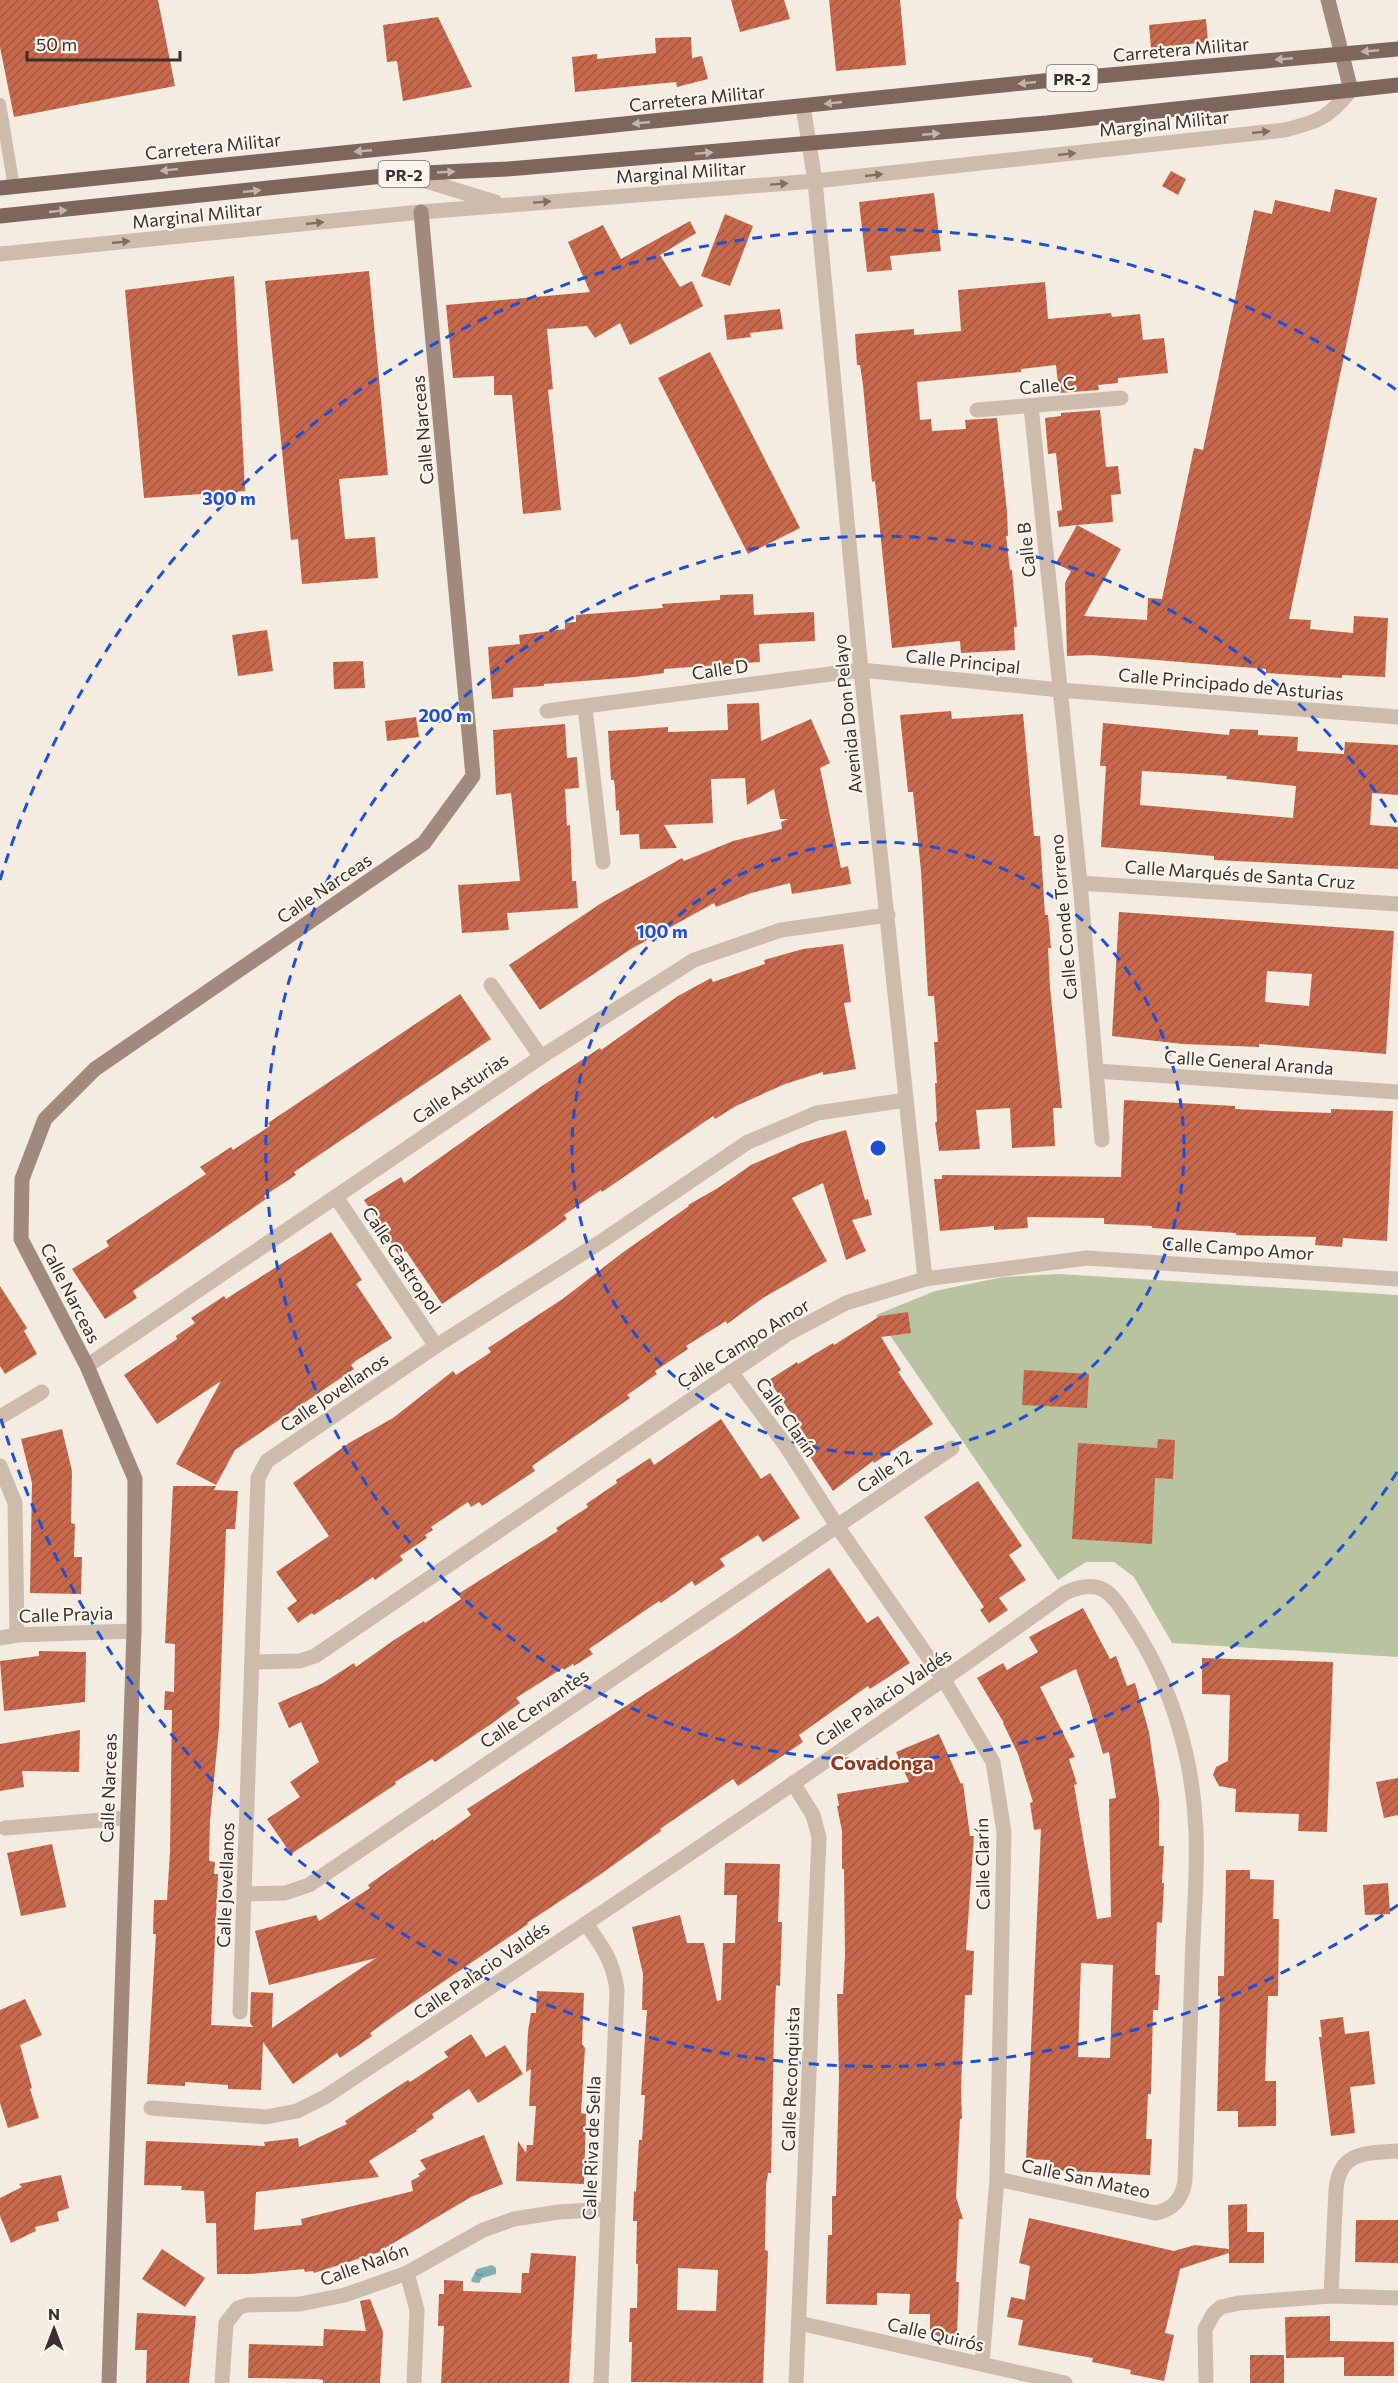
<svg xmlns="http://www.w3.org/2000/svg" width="1398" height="2383" viewBox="0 0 1398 2383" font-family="Commissioner,sans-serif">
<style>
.green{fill:#b8c4a0}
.water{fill:url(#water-ripples)}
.building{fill:url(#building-hatch);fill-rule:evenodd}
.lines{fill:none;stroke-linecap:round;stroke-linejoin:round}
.lane{stroke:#cdbbac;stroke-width:12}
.street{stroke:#cdbbac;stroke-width:15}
.secondary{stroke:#a18a7d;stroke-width:15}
.primary{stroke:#7d675c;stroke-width:15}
.oneway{fill:#c2b5ac}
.oneway2{fill:#7d6f65}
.ring{fill:none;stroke:#1d4ed8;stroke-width:3;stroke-dasharray:10 8}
.labels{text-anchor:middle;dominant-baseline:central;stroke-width:4.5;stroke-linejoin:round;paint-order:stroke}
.shield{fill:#fbf5ee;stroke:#756b66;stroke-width:1.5}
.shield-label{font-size:16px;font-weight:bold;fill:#3b302b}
.street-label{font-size:18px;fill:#3b302b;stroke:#fbf5ee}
.neighbourhood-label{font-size:20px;font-weight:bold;fill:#8c3b22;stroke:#fbf5ee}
.centre{fill:#1d4ed8;stroke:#fbf5ee;stroke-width:3}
.ring-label{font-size:18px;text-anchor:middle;font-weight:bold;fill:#1d4ed8;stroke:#fbf5ee;stroke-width:4.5;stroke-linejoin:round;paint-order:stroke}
</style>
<defs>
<pattern id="water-ripples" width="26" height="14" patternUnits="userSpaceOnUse" patternTransform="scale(1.5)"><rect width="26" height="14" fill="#7fb0b2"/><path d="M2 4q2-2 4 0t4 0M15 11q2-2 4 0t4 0" fill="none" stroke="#699091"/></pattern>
<pattern id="building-hatch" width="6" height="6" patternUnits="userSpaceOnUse" patternTransform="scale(1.5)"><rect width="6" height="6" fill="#c8694b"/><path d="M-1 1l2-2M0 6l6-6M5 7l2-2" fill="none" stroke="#a4573f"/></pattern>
</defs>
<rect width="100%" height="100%" fill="#f4ebe1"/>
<!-- green -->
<path class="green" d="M1059 1274 1398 1295V1657L1172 1643 1134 1577 1114 1562H1086L1058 1580 876 1315 935 1291 1003 1277Z"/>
<!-- water -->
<path class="water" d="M492 2265 496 2268V2274L482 2278 479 2283 472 2282 471 2280 477 2269Z"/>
<!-- building -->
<g class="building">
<path d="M0 0H158L175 86 14 117 0 47Z"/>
<path d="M731 0H784L790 19 740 32Z"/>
<path d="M829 0H900L906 65 836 71Z"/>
<path d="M438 17 472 87 403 101 397 61 387 62 383 25Z"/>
<path d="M1206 19 1208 42 1151 48 1149 25Z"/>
<path d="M691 37 692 58 702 56 708 79 677 87 676 82 575 92 572 57 597 54V59L656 53 655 38Z"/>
<path d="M1171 171 1186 179 1178 195 1162 186Z"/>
<path d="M1335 189 1377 198 1289 619 1311 620 1310 629 1353 633 1354 616 1388 618 1385 677 1342 675V678L1266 673V669L1144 659 1091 655 1067 656 1065 583 1071 571 1057 564V561L1077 525 1059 527 1057 511 1062 510 1056 453 1048 454 1045 418 1061 416V413L1100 410 1106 467 1118 466 1121 494 1111 495 1113 522 1077 525 1121 549 1084 616 1147 620 1148 598 1162 599 1194 448 1203 450 1254 210 1272 214 1275 200 1330 212Z"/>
<path d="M934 193 941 251 890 256 892 270 867 272 859 202Z"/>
<path d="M725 214 753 226 730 286 701 276Z"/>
<path d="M690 221 696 233 660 255 680 287 692 281 703 306 630 345 620 323 595 338 587 326 547 329 553 389 548 390 561 510 523 514 512 395H494V376L453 378 446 305 590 292 568 242 603 225 621 259Z"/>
<path d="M369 271 388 475 339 479 345 539 375 537 378 578 302 584 298 539 291 540 265 281Z"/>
<path d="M234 276 245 491 144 498 125 290Z"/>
<path d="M1045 282 1048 319 1111 313 1112 317 1140 314 1143 340 1164 338 1168 373 1118 378V383L1098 385 1099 390 1059 393 1056 365 1021 369V372L917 382 920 420 931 419 932 431 966 429 965 420 997 418 1007 511 1008 536H1006L1010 570H1012L1017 627H1014L1015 650 961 653 960 641 892 648 875 481 872 482 863 385 860 365H857L855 334 914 329V335L961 331 958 290Z"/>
<path d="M780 309 783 329 750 333 751 337 727 340 724 315Z"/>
<path d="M710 352 800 528 748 554 658 378Z"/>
<path d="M753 594 754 615 814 612 815 641 759 644 760 662 664 669V673L635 677 544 684V686L513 688V697L492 699 488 647 520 644 519 635 565 629V623L576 622V615L663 608 662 604 720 600V595Z"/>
<path d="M267 630 273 671 238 676 232 635Z"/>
<path d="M363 661 365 688 334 689 333 662Z"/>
<path d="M759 703 761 741 811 719 830 763 820 768 841 868 848 866 851 884 792 894 790 883 751 893 716 907 714 903 631 949 540 1010 509 965 603 902 682 858 684 861 733 841 782 829 781 822 788 819H780L774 789 747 805 745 778 711 779 713 823 664 825 677 848 640 849 639 834 620 835 619 810 616 811 615 788 614 780H611L608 731 668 727V732L728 730 727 704Z"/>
<path d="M951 711 952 719 1023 714 1034 836H1040L1045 915H1048L1051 948H1048L1050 987 1062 1108H1053L1055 1146 1012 1148 1010 1108 976 1110 980 1149 939 1151 935 1122H937L935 1083H937L934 1042H938L934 996H928L921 871 913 792H908L900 715Z"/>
<path d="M416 717 419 737 387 741 385 721Z"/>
<path d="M1103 723 1229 735 1230 729 1258 730V735L1298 737 1297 751 1344 754 1345 742 1398 745V795L1372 793 1370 825 1398 827V869L1214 860V856L1101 847 1106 766H1100ZM1142 771 1227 776 1226 779 1296 786 1293 818 1140 805Z"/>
<path d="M565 724 567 758 577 757 579 788 565 789 567 826 570 825 572 881H576L578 908 507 913 509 930 462 933 458 885 520 881 511 793 496 795 493 730Z"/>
<path d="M1119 912 1394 931 1386 1054 1259 1044V1047L1183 1044 1112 1036ZM1267 971 1312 974 1309 1006 1265 1002Z"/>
<path d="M843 944 851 1002 844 1003 856 1069 823 1075V1072L785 1084 736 1106 715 1119 713 1116 602 1192 601 1190 564 1215 567 1219 535 1242 442 1304 406 1251 399 1255 364 1200 401 1177 404 1183 536 1090 600 1048 601 1050 678 996 711 978 713 982 765 964 764 960 803 949Z"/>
<path d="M460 994 491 1039 294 1172 296 1175 264 1196 266 1199 133 1291 137 1298 105 1319 72 1269 109 1246 106 1241 206 1174 200 1167 231 1147 233 1150 270 1126 268 1123Z"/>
<path d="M1124 1100 1235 1106V1109L1276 1111 1331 1113V1109L1393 1111 1387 1241 1343 1238 1342 1247 1315 1245 1316 1237 1236 1235V1233L1152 1228V1226L1104 1224V1218L1027 1217 1028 1228 994 1230V1226L940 1231 934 1179H942V1175L1121 1177Z"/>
<path d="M846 1130 865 1200 868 1199 872 1215 852 1220 866 1251 846 1260 823 1183 792 1198 827 1261 763 1298 727 1324 726 1321 686 1346 688 1349 655 1371 657 1374 627 1395 630 1398 532 1466 535 1471 482 1506 479 1502 471 1507 468 1502 431 1527 433 1530 425 1535 427 1538 400 1556 403 1560 375 1580 373 1577 339 1600 338 1599 314 1615 312 1613 298 1623 287 1608 297 1601 276 1572 329 1536 293 1483 349 1443 393 1418 453 1371 456 1375 491 1352 488 1348 564 1298 622 1253 689 1206 688 1205 718 1188 751 1165 801 1143Z"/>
<path d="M331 1232 362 1280 356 1284 392 1338 357 1360 351 1365 354 1369 235 1450 216 1485 176 1464 221 1381 157 1424 124 1375 177 1339 176 1336 195 1323 191 1318 224 1296 226 1299Z"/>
<path d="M0 1286 27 1328 24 1331 37 1354 5 1374 0 1366Z"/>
<path d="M908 1312 911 1333 881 1337 901 1370 898 1372 933 1424 874 1463 873 1461 833 1491 800 1442 807 1438 769 1380 797 1362 798 1364 833 1343 834 1345 880 1316Z"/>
<path d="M1024 1370 1089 1374 1087 1408 1022 1405Z"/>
<path d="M721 1419 761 1479 770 1473 800 1518 763 1542 758 1535 720 1559 725 1566 695 1586 692 1581 661 1603 659 1601 589 1649 593 1654 574 1666 573 1664 564 1670 563 1668 516 1698 520 1703 494 1722 435 1762 432 1759 395 1782 396 1784 291 1854 267 1819 300 1797 290 1782 319 1762 301 1722 289 1728 278 1703 323 1683 354 1663 356 1667 394 1640 424 1621 425 1623 461 1599 458 1594 558 1531 556 1528 588 1507 586 1504 617 1483 616 1480 650 1458 654 1465Z"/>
<path d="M62 1429 72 1471 71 1523 75 1524 74 1557H82L81 1594 30 1593 32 1483 21 1439Z"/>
<path d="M1158 1439 1175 1440 1173 1479 1155 1478 1152 1544 1072 1539 1078 1443 1157 1448Z"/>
<path d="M978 1481 1022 1546 1009 1555 1026 1580 999 1598 1008 1610 989 1623 980 1610 984 1607 924 1517Z"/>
<path d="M173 1486H216L214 1490 238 1491 235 1529H226L219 1728 210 1821 209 1861 215 1862 214 1874H218L211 2025 253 2027 250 2023 251 1992 273 1993 272 2028 376 1958 269 1985 255 1931 316 1915 319 1921 370 1888 368 1885 433 1839 434 1841 471 1815 467 1809 734 1636 829 1568 867 1623 878 1616 910 1663 870 1689 868 1686 799 1735 803 1742 738 1786 733 1779 660 1829 661 1831 598 1876 527 1923 528 1924 399 2012 370 2033 372 2036 340 2058 337 2053 293 2084 263 2042 261 2090 228 2089V2085L185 2082V2086L147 2084 156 1934H153L154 1900H167L170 1852 172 1710H164L165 1691 174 1692 175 1644 165 1643Z"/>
<path d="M1083 1608 1110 1659 1116 1656 1127 1686 1135 1683 1149 1732 1159 1800V1846H1164L1162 1883H1164L1162 1923 1157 1922 1155 1975H1160L1158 2010H1153L1151 2094H1148L1146 2139H1152L1150 2175 1049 2170 1050 2160 1026 2159 1041 1829 1034 1830 1030 1803 1033 1802 1018 1754 1003 1723H1004L977 1678 1003 1663 1007 1670 1038 1652 1029 1637ZM1076 1669 1089 1705 1103 1754 1109 1752 1116 1798 1109 1799 1111 1917 1097 1919 1074 1785 1077 1784 1069 1759 1075 1757 1040 1687ZM1081 1963 1113 1965 1110 2058 1078 2057Z"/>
<path d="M39 1651 86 1652 85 1702 4 1711 0 1661 39 1656Z"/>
<path d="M1202 1658 1333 1662 1327 1832 1298 1831 1299 1814 1235 1812 1236 1789 1219 1786 1213 1775 1216 1767 1228 1761 1230 1695 1202 1694Z"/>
<path d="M80 1730 79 1772 22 1771 24 1787 0 1791V1744Z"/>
<path d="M939 1734 961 1784 963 1783 970 1836H974L966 1950 974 1951 972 1995H965L961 2087 962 2119H960L956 2197 963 2219H959L956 2282H959L957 2334H954L953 2341 930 2333V2314H909L910 2294 877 2293V2305L826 2304 828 2235H832V2196H836L839 2076 837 1994H843L845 1955 844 1869H842V1831L837 1806H839L837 1794 909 1782 896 1752Z"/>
<path d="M1398 1778V1815L1384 1818 1376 1782Z"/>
<path d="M52 1844 66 1907 21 1916 7 1853Z"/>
<path d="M725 1863 780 1864 778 1922H782L780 1986 776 1985 774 2030 771 2173H768L766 2185 765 2250 768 2251 763 2383 631 2382 632 2342H629L630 2308H637L638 2264H636L637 2221H633L634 2191 636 2192 639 2140H642L645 2095H641L647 2010H642L643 1974 632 1927 680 1915 687 1943H704L717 2001 721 2000 723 1943H735L737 1895H724ZM678 2268 718 2270 716 2311 677 2310Z"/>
<path d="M1226 1870H1250V1879L1274 1880 1273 1919H1279L1278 1996H1268L1265 2081H1276V2126L1238 2127V2111H1217L1220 1996H1218V1976H1224Z"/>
<path d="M1388 1883 1390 1914 1365 1915 1363 1885Z"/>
<path d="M537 1991 584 1993 582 2044 585 2048 581 2113 586 2114 584 2184 516 2181 518 2141 526 2153 527 2145H533L536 2106H529L531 2069 526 2072 528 2031 531 2013H536Z"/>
<path d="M25 1999 42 2035 20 2045 32 2088 30 2089 39 2118 8 2128 0 2103V2010Z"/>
<path d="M1343 2017 1345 2034 1369 2031 1375 2084 1350 2087 1355 2133 1331 2136 1319 2037H1322L1320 2020Z"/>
<path d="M471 2034 486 2057 505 2045 523 2074 478 2103 469 2089 432 2114 434 2118 416 2130 417 2131 369 2161 379 2177 256 2192 254 2230 302 2225 301 2219 413 2191 411 2181 420 2176 418 2174 426 2169 420 2160 484 2135 503 2184 471 2197 385 2248 386 2250 314 2273 313 2271 305 2272 304 2269 251 2274H217L216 2223H206L204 2191 181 2190 182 2186 144 2185 146 2141 265 2146 264 2142 298 2138 299 2147 347 2124 345 2121 408 2080 410 2082 448 2057 444 2052Z"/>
<path d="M61 2175 69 2208 57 2212 59 2221 35 2227 36 2231 11 2243 0 2216V2198L22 2187 19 2184Z"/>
<path d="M1247 2204V2232H1264V2263H1229V2253L1180 2269 1165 2333 1174 2335 1164 2381 1130 2374 1131 2370 1092 2362 1093 2358 1018 2345 1023 2320 1007 2317 1011 2297 1025 2300 1030 2266 1019 2263 1029 2218 1174 2251 1195 2245 1229 2249 1228 2205Z"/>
<path d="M1356 2220H1398V2263L1355 2262Z"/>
<path d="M162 2249 205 2278 185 2307 142 2279Z"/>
<path d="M531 2253 576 2256 569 2383H441L444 2326H438L439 2294H444V2280L463 2281V2291L521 2293 522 2273H529Z"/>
<path d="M370 2299 383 2332 380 2383H323V2380L317 2379 248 2378 249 2344 323 2346 324 2329 366 2331 360 2301Z"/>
<path d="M137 2313 196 2316 189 2383H146L147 2350H135Z"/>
<path d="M1330 2316V2341L1394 2342V2376H1344V2357L1286 2358 1285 2317Z"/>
<rect x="1250" y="2355" width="34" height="28"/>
</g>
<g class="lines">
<!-- lane -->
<path class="lane" d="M0 104 14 187"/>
<!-- street -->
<g class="street">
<path d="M803 106 815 181 861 670 925 1279"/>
<path d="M403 174 495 202"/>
<path d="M0 254 421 212 815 181 1285 130C1320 121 1328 118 1351 90"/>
<path d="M1031 406 1080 883 1102 1140"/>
<path d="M977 410 1121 398"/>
<path d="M585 708 603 862"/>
<path d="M547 711 861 670 1060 690 1398 717"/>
<path d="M1080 883 1398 904"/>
<path d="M491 985 541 1057"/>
<path d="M1097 1071 1398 1092"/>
<path d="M336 1197 436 1346"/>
<path d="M87 1366 541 1057 694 960 781 930 888 915"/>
<path d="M731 1372 786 1446 837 1526 944 1680 993 1762 1004 1832 997 2179 982 2364"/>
<path d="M0 1417 42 1392"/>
<path d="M0 1466 15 1503 17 1635"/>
<path d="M0 1638 17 1635 134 1631"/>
<path d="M252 1662 300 1661 315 1656 786 1335 846 1303 925 1279 1087 1258 1398 1279"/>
<path d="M793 1783 813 1815 819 1837 796 2383"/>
<path d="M5 1828 126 1818"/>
<path d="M244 1894 285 1893 309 1885 952 1448"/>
<path d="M586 1924C603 1947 613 1961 617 1990L601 2383"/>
<path d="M240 2012 258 1478 267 1461 436 1346 602 1241 748 1142 817 1113 906 1100"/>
<path d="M151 2108 266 2117 297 2111 325 2097C574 1932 823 1767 1065 1593 1104 1575 1113 1596 1132 1625 1172 1686 1193 1758 1196 1831 1198 1876 1193 1922 1192 1968 1189 2039 1187 2110 1185 2181 1182 2199 1173 2210 1155 2213L997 2179"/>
<path d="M407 2273 417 2310 414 2383"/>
<path d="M1331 2296 1336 2190C1339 2151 1366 2153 1398 2151"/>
<path d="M799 2323 1065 2383"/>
<path d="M222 2383 226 2323 238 2308 247 2305 300 2304 345 2295 407 2273 483 2230 514 2219 559 2212 608 2209"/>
<path d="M1206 2383 1205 2329 1214 2313 1221 2307 1239 2303 1331 2296 1398 2298"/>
</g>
<!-- secondary -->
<g class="secondary">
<path d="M1328 0 1351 90"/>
<path d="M109 2383 134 1631 135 1479 87 1366 21 1239 22 1179 45 1119 95 1069 424 843 473 776 421 212"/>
</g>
<!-- primary -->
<g class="primary">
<path d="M0 188 1043 81 1398 49"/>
<path d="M0 216 403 174 507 169 1047 123 1398 85"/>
</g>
</g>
<!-- one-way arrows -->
<defs><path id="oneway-solid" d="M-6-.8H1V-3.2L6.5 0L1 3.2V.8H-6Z" transform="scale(1.5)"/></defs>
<g class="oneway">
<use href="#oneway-solid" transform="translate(1370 51) rotate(175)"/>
<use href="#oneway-solid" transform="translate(1284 59) rotate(175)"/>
<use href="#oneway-solid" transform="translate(1027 83) rotate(174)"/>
<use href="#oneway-solid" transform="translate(833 103) rotate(174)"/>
<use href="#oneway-solid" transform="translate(641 123) rotate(174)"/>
<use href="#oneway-solid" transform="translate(931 134) rotate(-5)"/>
<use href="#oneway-solid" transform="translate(363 151) rotate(175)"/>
<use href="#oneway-solid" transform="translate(704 153) rotate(-5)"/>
<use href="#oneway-solid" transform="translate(169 170) rotate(174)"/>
<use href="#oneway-solid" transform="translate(446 172) rotate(-3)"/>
<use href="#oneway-solid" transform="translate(252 191) rotate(-6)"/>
<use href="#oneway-solid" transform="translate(58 211) rotate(-6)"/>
</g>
<g class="oneway2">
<use href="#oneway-solid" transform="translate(1261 132) rotate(-6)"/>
<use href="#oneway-solid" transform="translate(1067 154) rotate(-6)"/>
<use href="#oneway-solid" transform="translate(874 175) rotate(-6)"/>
<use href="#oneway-solid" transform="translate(779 184) rotate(-4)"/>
<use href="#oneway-solid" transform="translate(542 202) rotate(-4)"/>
<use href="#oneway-solid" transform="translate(315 223) rotate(-6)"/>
<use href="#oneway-solid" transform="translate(121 242) rotate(-6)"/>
</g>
<!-- distance rings -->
<g class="ring">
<circle cx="878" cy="1148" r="306"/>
<path d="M1397 1472A612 612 0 1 1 1397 824"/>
<path d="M1398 1905A918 918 0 0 1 0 1416M0 880A918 918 0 0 1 1398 391"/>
</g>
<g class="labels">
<!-- shield labels -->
<g class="shield">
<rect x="1046.5" y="65" width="51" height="26" rx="4.5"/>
<rect x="378.5" y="161" width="51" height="26" rx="4.5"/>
</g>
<g class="shield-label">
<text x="1072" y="78">PR-2</text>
<text x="404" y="174">PR-2</text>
</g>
<!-- street labels -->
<g class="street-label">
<text transform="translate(1181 49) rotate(-5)">Carretera Militar</text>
<text transform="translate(697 98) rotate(-6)">Carretera Militar</text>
<text transform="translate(1164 123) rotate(-6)">Marginal Militar</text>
<text transform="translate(213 146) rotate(-6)">Carretera Militar</text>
<text transform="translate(681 172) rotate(-4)">Marginal Militar</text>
<text transform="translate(197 215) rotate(-6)">Marginal Militar</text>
<text transform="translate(1047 385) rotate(-5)">Calle C</text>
<text transform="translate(422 430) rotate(-95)">Calle Narceas</text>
<text transform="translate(1026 550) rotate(-96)">Calle B</text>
<text transform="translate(963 661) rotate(6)">Calle Principal</text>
<text transform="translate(720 669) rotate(-8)">Calle D</text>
<text transform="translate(1231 684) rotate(5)">Calle Principado de Asturias</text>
<text transform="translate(847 714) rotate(-96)">Avenida Don Pelayo</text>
<text transform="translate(1240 874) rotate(4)">Calle Marqués de Santa Cruz</text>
<text transform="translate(324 888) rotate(-34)">Calle Narceas</text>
<text transform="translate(1063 917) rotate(-95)">Calle Conde Torreno</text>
<text transform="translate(1249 1062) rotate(4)">Calle General Aranda</text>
<text transform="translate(460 1088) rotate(-34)">Calle Asturias</text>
<text transform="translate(1238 1248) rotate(4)">Calle Campo Amor</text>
<text transform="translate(402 1260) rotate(56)">Calle Castropol</text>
<text transform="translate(71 1293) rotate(63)">Calle Narceas</text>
<text transform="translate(743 1343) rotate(-32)">Calle Campo Amor</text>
<text transform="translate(334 1392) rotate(-34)">Calle Jovellanos</text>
<text transform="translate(787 1417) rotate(55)">Calle Clarín</text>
<text transform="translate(884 1471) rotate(-34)">Calle 12</text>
<text transform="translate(66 1614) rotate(-2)">Calle Pravia</text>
<text transform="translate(883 1697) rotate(-34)">Calle Palacio Valdés</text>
<text transform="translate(534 1708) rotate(-34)">Calle Cervantes</text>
<text transform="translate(108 1788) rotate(-88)">Calle Narceas</text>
<text transform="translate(982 1864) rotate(-91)">Calle Clarín</text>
<text transform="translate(225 1885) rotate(-88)">Calle Jovellanos</text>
<text transform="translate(481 1970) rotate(-34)">Calle Palacio Valdés</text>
<text transform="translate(790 2079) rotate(-88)">Calle Reconquista</text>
<text transform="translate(591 2148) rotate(-88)">Calle Riva de Sella</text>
<text transform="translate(1086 2178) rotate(12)">Calle San Mateo</text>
<text transform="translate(364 2264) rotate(-20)">Calle Nalón</text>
<text transform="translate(936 2334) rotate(13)">Calle Quirós</text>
</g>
<!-- neighbourhood labels -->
<g class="neighbourhood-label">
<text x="882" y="1762">Covadonga</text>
</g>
</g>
<circle cx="878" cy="1148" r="9" class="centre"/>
<g class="ring-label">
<text x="229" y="505">300 m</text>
<text x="445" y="722">200 m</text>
<text x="662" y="938">100 m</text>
</g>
<!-- north arrow -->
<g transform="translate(54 2329)" stroke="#fbf5ee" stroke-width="4.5" paint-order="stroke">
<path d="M0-4.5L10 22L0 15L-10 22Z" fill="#3b302b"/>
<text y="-9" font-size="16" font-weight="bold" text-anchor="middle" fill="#3b302b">N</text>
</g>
<!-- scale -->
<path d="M27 51v9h153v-9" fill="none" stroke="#3b302b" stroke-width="3"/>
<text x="36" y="51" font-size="18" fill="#3b302b" stroke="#fbf5ee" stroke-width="4.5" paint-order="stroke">50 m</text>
</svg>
